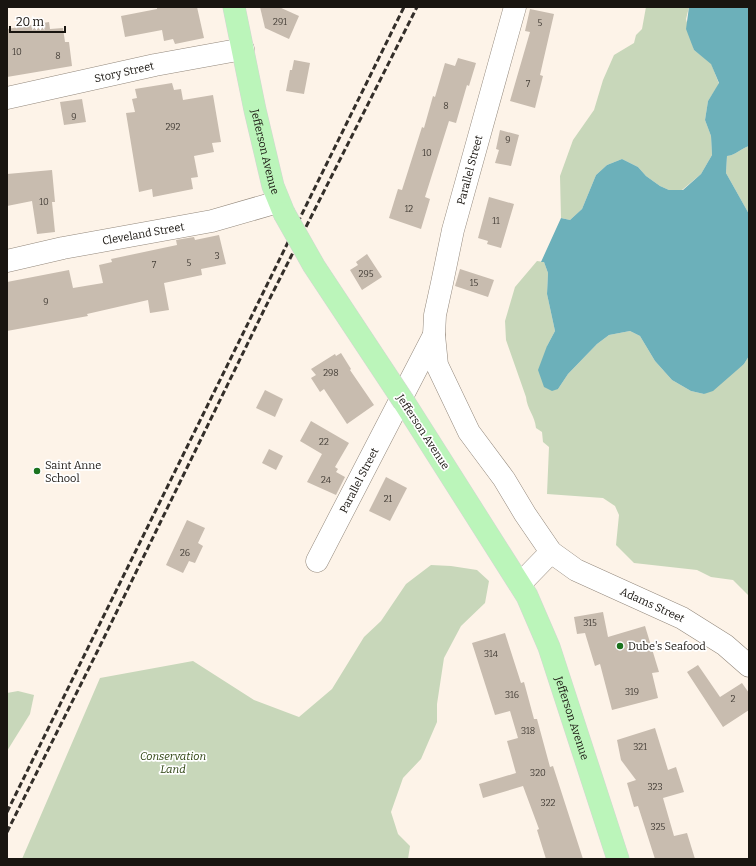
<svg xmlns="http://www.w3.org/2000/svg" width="756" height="866" viewBox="0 0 756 866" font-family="Bitter,serif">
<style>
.green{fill:#c8d7ba}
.water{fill:#6cb0ba}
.building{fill:#c8bcaf}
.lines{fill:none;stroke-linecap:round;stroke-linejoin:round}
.minor-casing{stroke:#93887c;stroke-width:23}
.major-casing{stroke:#d6d5d4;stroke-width:23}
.minor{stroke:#fff;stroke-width:22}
.major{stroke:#bbf5ba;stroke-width:22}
.rail{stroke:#332e29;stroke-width:3;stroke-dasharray:6 3;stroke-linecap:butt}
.major-bridge-casing{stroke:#d6d5d4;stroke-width:23;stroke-linecap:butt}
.major-bridge{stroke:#bbf5ba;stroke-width:22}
.poi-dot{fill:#1a721e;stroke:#fff;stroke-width:1.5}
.labels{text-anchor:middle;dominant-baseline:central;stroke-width:3.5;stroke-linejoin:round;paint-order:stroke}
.number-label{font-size:9px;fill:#453f38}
.street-label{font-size:11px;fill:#191510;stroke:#fff}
.poi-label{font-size:11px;fill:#191510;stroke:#fff;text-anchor:start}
.park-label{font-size:11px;font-style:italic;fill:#2a400d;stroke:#fff}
</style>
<rect width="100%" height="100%" fill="#fdf3e8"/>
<!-- green -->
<g class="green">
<path d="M646 7H689L686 19 694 50 711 63 719 84 708 101 705 120 711 136 712 155 701 174 682 190H669L660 186 646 176 638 167 622 159 607 165 596 175 582 209 570 220 561 218 560 176 573 140 594 110 603 80 614 55 634 43 636 35 642 29Z"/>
<path d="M749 146V214L726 173 727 156C736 155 740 149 749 146Z"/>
<path d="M537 261 544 262 548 273 547 294 555 331 547 346 558 389 568 374 597 344 609 335 630 331 640 336 655 361 672 380 691 391 704 394 744 364 749 356V596L733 580 711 577 697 570 634 563 616 545 619 515 615 506 603 498 547 494 549 447 543 442 542 432 536 428C535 416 527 409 526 397L506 340 505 321 515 287Z"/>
<path d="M431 565 451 566 477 570 489 581 485 603 461 626 444 658 437 704V722L421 759 403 778 391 812 398 834 410 846 408 859H22L100 678 193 661 254 700 299 717 332 689 364 637 381 621 406 584Z"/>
<path d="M18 691 34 695 30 714 7 751V693Z"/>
</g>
<!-- water -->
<path class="water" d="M689 7H749V146C740 149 736 155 727 156L726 173 749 214V356L744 364 713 391 704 394 691 391 672 380 655 361 640 336 630 331 609 335 597 344 568 374 558 389 552 391 544 387 538 370 547 346 555 331 547 294 548 273 544 262H541L561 218 570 220 582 209 596 175 607 165 622 159 638 167 646 176 660 186 669 190H683L701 174 712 155 711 136 705 120 708 101 719 83 711 64 694 50 686 29Z"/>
<!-- building -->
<g class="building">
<path d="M157 7H197L204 38 175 44 173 39 164 41 162 30 125 37 121 16 157 9Z"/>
<path d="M260 7H279L299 16 289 39 265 28Z"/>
<path d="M530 9 554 14 540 75 543 76 535 108 510 101 530 32 525 31Z"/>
<path d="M49 22 50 29 63 28 65 42H69L72 66 7 77V29Z"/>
<path d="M458 58 476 63 469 86 467 85 456 123 449 121 425 197 430 199 421 229 389 218 398 189 402 190 422 127 424 128 433 96 435 97 445 63 455 66Z"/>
<path d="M294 60 310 63 304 94 286 91 290 70H292Z"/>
<path d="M172 83 174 90 181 89 183 100 213 95 221 142 212 143 214 152 194 156 198 177 191 178 193 189 153 197 152 189 139 192 126 113 135 112 132 99 137 98 135 89Z"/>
<path d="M82 99 86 122 64 125 60 102Z"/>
<path d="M500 130 519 135 511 166 495 163 499 150 496 149Z"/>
<path d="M52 170 55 202H52L55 232 37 234 32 201 7 206V174Z"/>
<path d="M489 197 514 204 501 248 487 244 488 241 478 238Z"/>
<path d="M219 235 226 264 201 269 202 275 164 283 169 310 150 313 148 300 87 314 88 316 7 331V282L69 270 73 288 103 283 99 265 112 262 111 259 177 245 176 240 194 237 195 240Z"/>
<path d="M367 254 382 277 362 290 350 270 358 265 356 262Z"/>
<path d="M460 269 494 280 488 297 455 286Z"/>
<path d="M341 353 351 369 350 370 374 405 347 424 324 389 320 392 311 378 316 375 311 369 335 354 336 356Z"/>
<path d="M265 390 283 399 275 417 256 408Z"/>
<path d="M311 421 349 443 335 467 338 469 336 472 345 477 336 495 307 482 322 454 300 441Z"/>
<path d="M269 449 283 456 276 470 262 463Z"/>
<path d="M386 477 407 488 390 521 369 511Z"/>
<path d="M187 520 205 528 198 543 203 546 195 563 189 561 183 573 166 565Z"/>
<path d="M603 612 608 637 645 626 659 672 652 673 658 698 612 710 600 664 595 666 585 633 577 634 574 617Z"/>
<path d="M505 633 521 683 524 682 534 719H537L550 767 553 766 583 859H546L537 830 539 829 523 786 483 798 479 784 516 773 507 741 518 738 510 711 495 715 472 643Z"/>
<path d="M698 665 720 697 742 683 749 693V710L723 727 687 672Z"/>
<path d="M655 728 668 770 676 767 684 792 663 798 674 836 687 833 695 859H655L638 806 634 807 627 783 636 780 621 760 617 740Z"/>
</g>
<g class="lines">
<!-- minor casing -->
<g class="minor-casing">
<g id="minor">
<path id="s1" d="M515 7 453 230 442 283 435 315 434 335 437 365 469 432 504 479 525 514 551 552 576 570 682 618 725 645 749 666"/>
<path id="s2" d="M7 98 155 65 243 49"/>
<path id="s3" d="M7 261 63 248 212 221 278 202"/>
<path id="s4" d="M317 561 434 335"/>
<path d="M520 584 551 552"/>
</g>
</g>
<!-- major casing -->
<g class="major-casing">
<g id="major">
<path id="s5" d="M234 7 255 110 273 186 284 213"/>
<path id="s6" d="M404 402 527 596 549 647 618 859"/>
</g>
</g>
<!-- minor -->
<use href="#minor" class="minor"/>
<!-- major -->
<use href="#major" class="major"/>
<!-- rail -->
<g class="rail">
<path d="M7 812 404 7"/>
<path d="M7 832 98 650 264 310 417 7"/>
</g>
<!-- major-bridge casing -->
<g class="major-bridge-casing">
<path id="major-bridge" d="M284 213 314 266 404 402"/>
</g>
<!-- major-bridge -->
<use href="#major-bridge" class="major-bridge"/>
</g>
<!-- markers -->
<g class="poi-dot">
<circle cx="37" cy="471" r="4"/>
<circle cx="620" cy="646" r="4"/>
</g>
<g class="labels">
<!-- number labels -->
<g class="number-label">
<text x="280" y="22">291</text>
<text x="540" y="23">5</text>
<text x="17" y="52">10</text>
<text x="58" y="56">8</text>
<text x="528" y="84">7</text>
<text x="446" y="106">8</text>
<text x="74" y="117">9</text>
<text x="173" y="127">292</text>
<text x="508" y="140">9</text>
<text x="427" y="153">10</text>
<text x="44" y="202">10</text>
<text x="409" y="209">12</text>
<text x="496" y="221">11</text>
<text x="217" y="256">3</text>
<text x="189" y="263">5</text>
<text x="154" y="265">7</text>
<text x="366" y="274">295</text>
<text x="474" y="283">15</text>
<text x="46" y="302">9</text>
<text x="331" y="373">298</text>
<text x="324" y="442">22</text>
<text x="326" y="480">24</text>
<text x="388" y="499">21</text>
<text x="185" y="553">26</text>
<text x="590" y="623">315</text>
<text x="491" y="654">314</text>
<text x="632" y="692">319</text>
<text x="512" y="695">316</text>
<text x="733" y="699">2</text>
<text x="528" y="731">318</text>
<text x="640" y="747">321</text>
<text x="538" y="773">320</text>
<text x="655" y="787">323</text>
<text x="548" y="803">322</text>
<text x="658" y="827">325</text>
</g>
<!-- street labels -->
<g class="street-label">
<text stroke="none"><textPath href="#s2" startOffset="120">Story Street</textPath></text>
<text stroke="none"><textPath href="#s5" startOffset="148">Jefferson Avenue</textPath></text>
<text transform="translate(470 170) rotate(-75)">Parallel Street</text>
<text stroke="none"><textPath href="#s3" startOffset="139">Cleveland Street</textPath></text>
<text transform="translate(423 432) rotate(57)">Jefferson Avenue</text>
<text stroke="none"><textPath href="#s4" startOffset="91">Parallel Street</textPath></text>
<text stroke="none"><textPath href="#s1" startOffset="703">Adams Street</textPath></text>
<text stroke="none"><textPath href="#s6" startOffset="360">Jefferson Avenue</textPath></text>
</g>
<!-- poi labels -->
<g class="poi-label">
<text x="45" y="465">Saint Anne<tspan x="45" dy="13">School</tspan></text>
<text x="628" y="646">Dube's Seafood</text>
</g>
<!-- park labels -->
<g class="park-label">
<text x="173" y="756">Conservation<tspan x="173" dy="13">Land</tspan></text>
</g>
</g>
<!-- border -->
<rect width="756" height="866" fill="none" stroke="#191510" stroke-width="16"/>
<!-- scale -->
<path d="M10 26v6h55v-6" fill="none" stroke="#191510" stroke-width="2"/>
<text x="16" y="26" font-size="12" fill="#191510" stroke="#ffffff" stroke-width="3" paint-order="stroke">20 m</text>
</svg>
